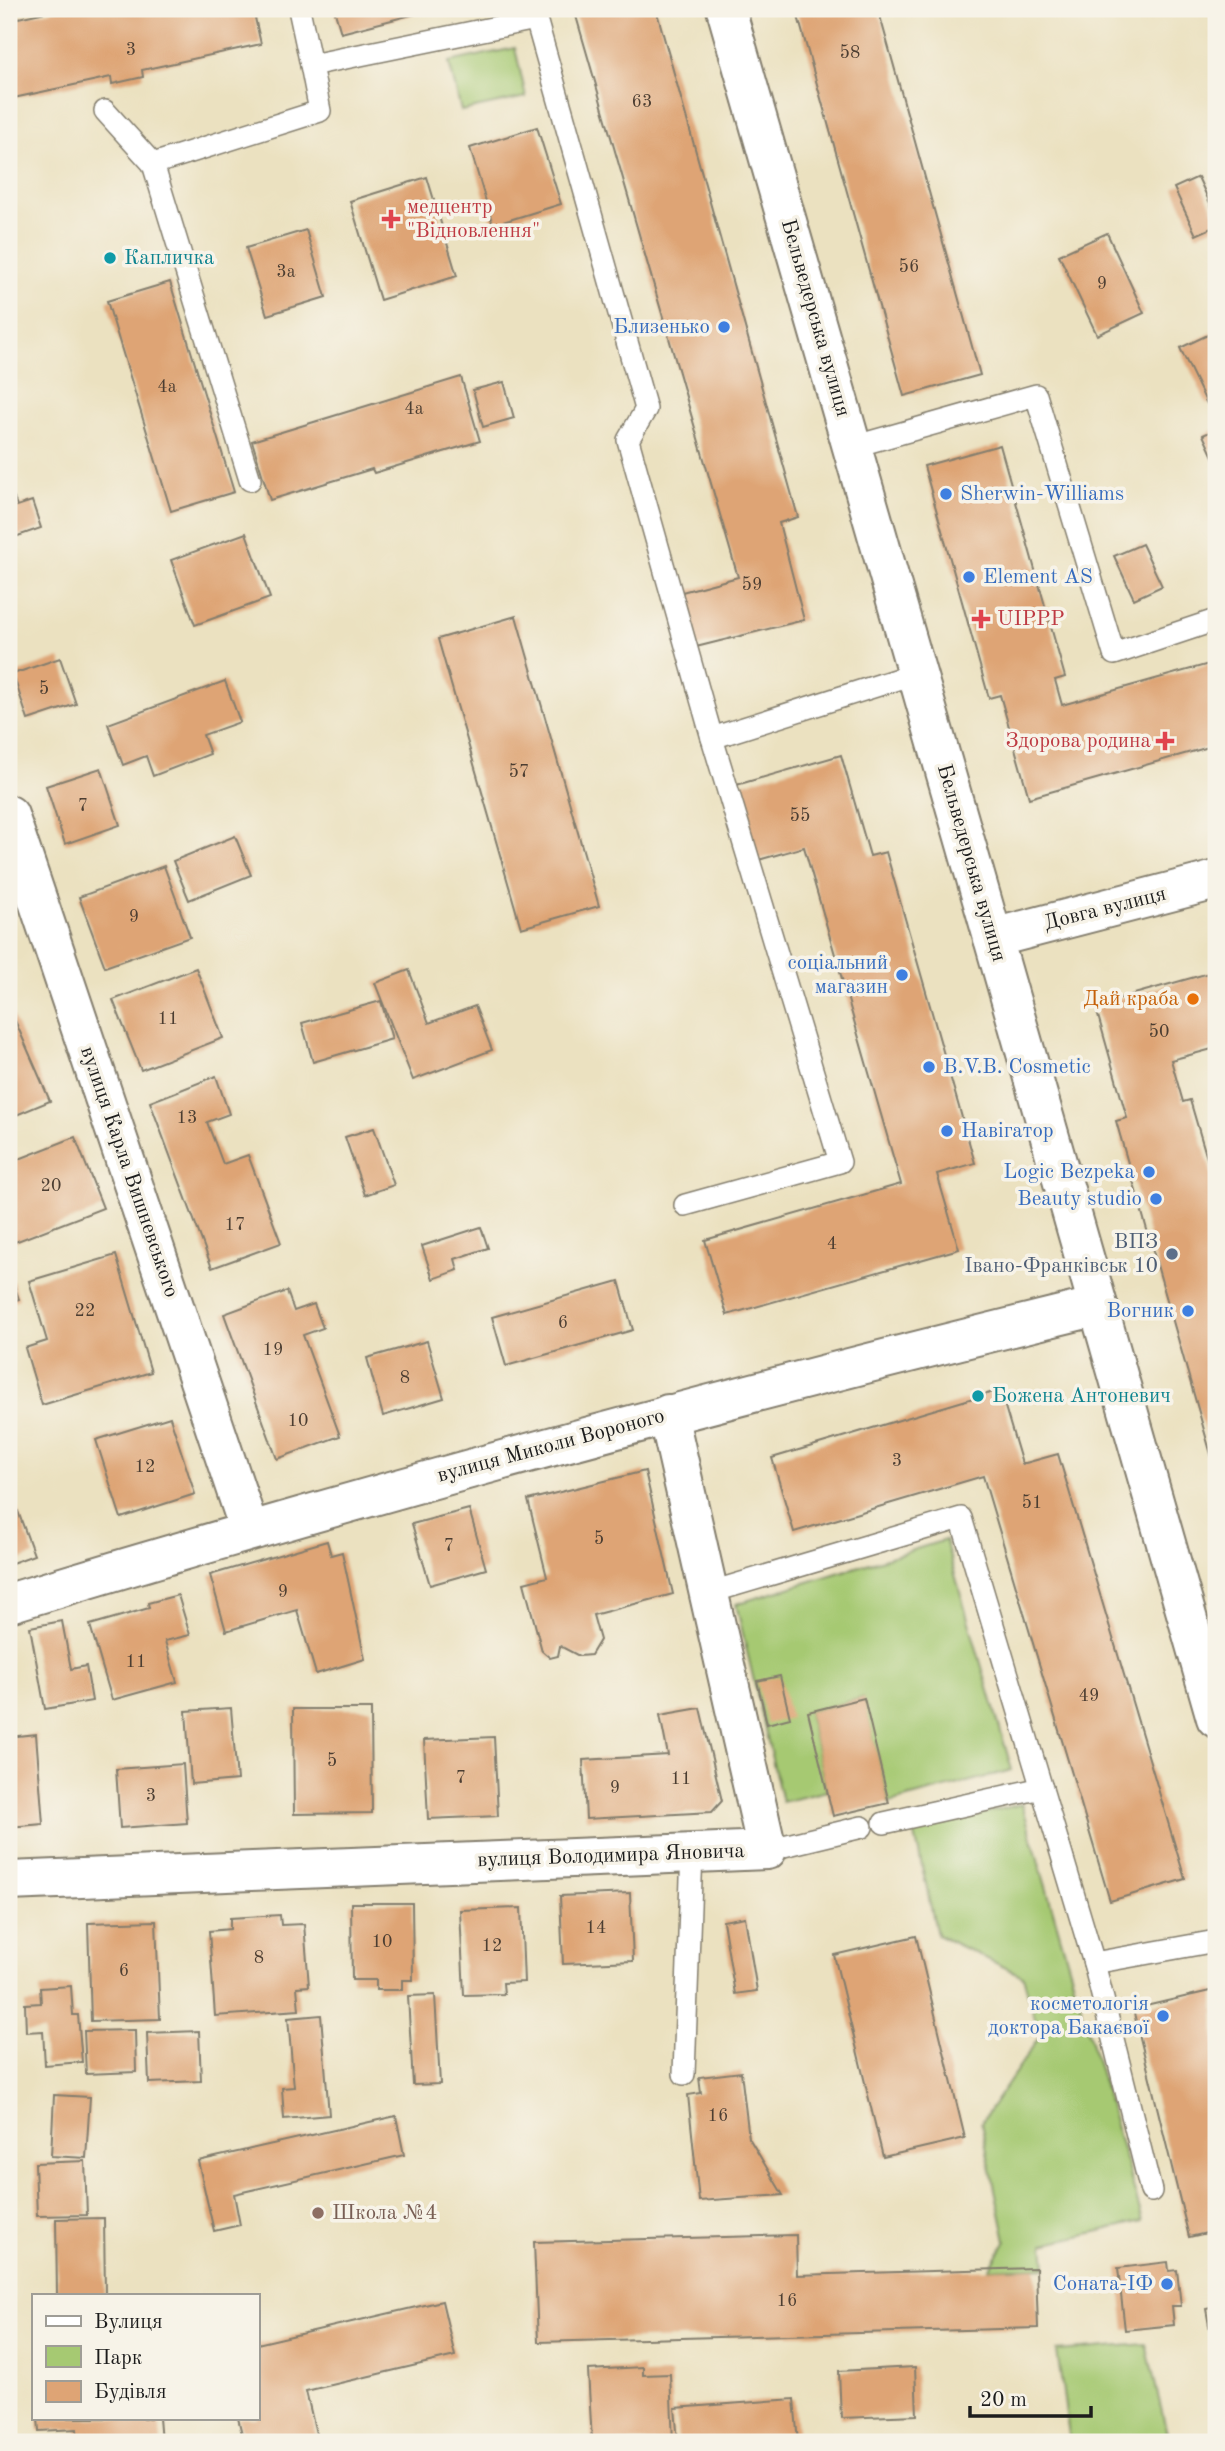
<svg xmlns="http://www.w3.org/2000/svg" width="1225" height="2451" viewBox="0 0 1225 2451" font-family="'Old Standard TT',serif">
<style>
.green{fill:#a6c972;stroke:#617247;stroke-width:2}
.building{fill:#dea475}
.lines{fill:none;stroke-linecap:round;stroke-linejoin:round}
.service-casing{stroke:#847e6e;stroke-width:24}
.minor-casing{stroke:#847e6e;stroke-width:42}
.tertiary-casing{stroke:#847e6e;stroke-width:42}
.service{stroke:#fff;stroke-width:21}
.minor{stroke:#fff;stroke-width:38}
.tertiary{stroke:#fff;stroke-width:38}
.health-dot{fill:#e0444e;stroke:#f7f3e8;stroke-width:2.5}
.culture-dot{fill:#0f9aa8;stroke:#f7f3e8;stroke-width:2.5}
.shop-dot{fill:#3f7fe0;stroke:#f7f3e8;stroke-width:2.5}
.food-dot{fill:#e8710a;stroke:#f7f3e8;stroke-width:2.5}
.service-dot{fill:#5c6f8a;stroke:#f7f3e8;stroke-width:2.5}
.education-dot{fill:#8d6e63;stroke:#f7f3e8;stroke-width:2.5}
.labels{text-anchor:middle;dominant-baseline:central;stroke-width:7;stroke-linejoin:round;paint-order:stroke}
.number-label{font-size:18px;fill:#4c3e32}
.health-label{font-size:21px;fill:#be3a42;stroke:#f7f3e8;text-anchor:start}
.culture-label{font-size:21px;fill:#0d838f;stroke:#f7f3e8;text-anchor:start}
.street-label{font-size:21px;fill:#1c1c1c;stroke:#f7f3e8}
.shop-label{font-size:21px;fill:#366cbe;stroke:#f7f3e8;text-anchor:end}
.food-label{font-size:21px;fill:#c56008;stroke:#f7f3e8;text-anchor:end}
.service-label{font-size:21px;fill:#4e5e75;stroke:#f7f3e8;text-anchor:end}
.education-label{font-size:21px;fill:#785e54;stroke:#f7f3e8;text-anchor:start}
</style>
<rect width="100%" height="100%" fill="#f7f3e8"/>
<filter id="ink" filterUnits="userSpaceOnUse"><feTurbulence type="fractalNoise" baseFrequency=".0143" numOctaves="2"/><feDisplacementMap in="SourceGraphic" scale="14" xChannelSelector="R" yChannelSelector="G"/><feConvolveMatrix kernelMatrix="1 2 1 2 8 2 1 2 1" color-interpolation-filters="sRGB"/></filter>
<filter id="wash" filterUnits="userSpaceOnUse"><feTurbulence type="fractalNoise" baseFrequency=".00686" numOctaves="4" result="noise"/><feDisplacementMap in="SourceGraphic" scale="28" xChannelSelector="R" yChannelSelector="G"/><feGaussianBlur stdDeviation="1.57" result="paint"/><feColorMatrix in="noise" values="0 0 0 0 0 0 0 0 0 0 0 0 0 0 0 0 0 1.4 0 .05"/><feComposite in="paint" operator="in"/></filter>
<g filter="url(#wash)">
<rect width="100%" height="100%" fill="#ebe1c0"/>
<!-- green -->
<g class="green">
<path d="M515 48 526 97 461 111 449 62Z"/>
<path d="M945 1540 1012 1770 889 1803 863 1698 808 1712 827 1791 782 1802 736 1604Z"/>
<path d="M1022 1804 1143 2221 1044 2244 1046 2267 989 2269 1006 2241 981 2123 1040 2036 1023 1976 937 1935 914 1830Z"/>
<path d="M1146 2344 1169 2442H1070L1057 2351Z"/>
</g>
<g id="blocks">
<!-- building -->
<g class="building">
<path d="M59 9H253L261 44 142 70 143 77 112 84 111 77 9 99V20Z"/>
<path d="M334 9H431V10L341 33Z"/>
<path d="M574 9H656L798 517 779 523 804 620 696 647 682 592 738 577Z"/>
<path d="M796 9H878L980 375 904 396Z"/>
<path d="M537 127 561 204 493 225 470 148Z"/>
<path d="M427 177 457 276 380 300 350 201Z"/>
<path d="M1198 177 1216 216V226L1196 235 1174 188Z"/>
<path d="M306 230 326 297 267 315 246 248Z"/>
<path d="M1107 233 1144 313 1097 335 1059 255Z"/>
<path d="M170 282 234 492 171 511 107 301Z"/>
<path d="M1216 331V400L1207 404 1180 348Z"/>
<path d="M461 377 480 441 374 473 372 469 270 500 252 441Z"/>
<path d="M504 382 514 418 483 427 473 390Z"/>
<path d="M1216 429V463L1203 435Z"/>
<path d="M1000 445 1065 677 1055 680 1062 705 1216 662V745L1029 798 1000 695 989 698 924 466Z"/>
<path d="M9 484 17 506 32 501 41 528 9 539Z"/>
<path d="M246 533 270 598 195 625 171 560Z"/>
<path d="M1142 544 1162 586 1134 599 1114 556Z"/>
<path d="M516 616 599 906 521 928 438 639Z"/>
<path d="M60 658 76 704 28 720 13 674Z"/>
<path d="M225 681 240 722 203 735 210 754 153 776 146 756 123 765 108 724Z"/>
<path d="M841 755 870 856 886 852 975 1163 937 1174 959 1249 727 1315 705 1240 901 1184 804 847 755 861 733 786Z"/>
<path d="M101 768 120 825 65 844 46 786Z"/>
<path d="M235 836 251 875 189 900 173 861Z"/>
<path d="M164 866 190 937 105 967 79 897Z"/>
<path d="M196 968 223 1038 141 1070 113 1000Z"/>
<path d="M409 970 429 1023 475 1006 492 1050 413 1080 375 983Z"/>
<path d="M1216 971V1048L1171 1060 1183 1102 1190 1100 1216 1189V1472L1116 1121 1127 1118 1095 1005Z"/>
<path d="M381 1001 392 1039 313 1062 302 1023Z"/>
<path d="M13 1016 50 1101 9 1118V1017Z"/>
<path d="M216 1076 229 1114 207 1122 217 1148 223 1164 248 1155 281 1243 212 1268 150 1102Z"/>
<path d="M374 1128 394 1185 365 1195 345 1137Z"/>
<path d="M75 1137 103 1208 15 1242 9 1227V1163Z"/>
<path d="M481 1227 488 1248 455 1259 458 1270 433 1279 422 1246Z"/>
<path d="M116 1255 151 1372 42 1405 25 1348 47 1341 29 1281Z"/>
<path d="M9 1271 19 1299 9 1302Z"/>
<path d="M619 1281 633 1330 506 1366 492 1317Z"/>
<path d="M287 1291 294 1311 314 1304 323 1328 303 1335 340 1436 277 1459 224 1314Z"/>
<path d="M427 1341 444 1398 383 1416 367 1358Z"/>
<path d="M1000 1390 1022 1464 1058 1454 1185 1879 1110 1901 983 1476 794 1532 772 1458Z"/>
<path d="M170 1417 195 1494 121 1518 96 1440Z"/>
<path d="M645 1471 673 1594 593 1615 600 1640 591 1655 579 1656 560 1646 558 1656 550 1658 542 1651 524 1583 547 1577 528 1500Z"/>
<path d="M12 1495 34 1555 9 1564V1497Z"/>
<path d="M469 1509 486 1569 430 1585 412 1524Z"/>
<path d="M327 1541 331 1555 342 1552 365 1659 316 1674 297 1610 226 1631 210 1575Z"/>
<path d="M178 1595 190 1635 165 1641 177 1682 112 1700 90 1625 149 1608 148 1603Z"/>
<path d="M62 1621 71 1669 86 1666 92 1701 45 1709 30 1627Z"/>
<path d="M780 1676 790 1718 767 1724 757 1681Z"/>
<path d="M864 1698 889 1803 833 1816 808 1712Z"/>
<path d="M231 1708 237 1780 191 1784 186 1711Z"/>
<path d="M700 1708 722 1801 712 1812 586 1819 583 1760 668 1755 660 1715Z"/>
<path d="M293 1709H371L372 1813 294 1814Z"/>
<path d="M36 1734 43 1824 9 1827V1737Z"/>
<path d="M494 1737 498 1816 428 1819 424 1740Z"/>
<path d="M183 1764 187 1823 120 1828 116 1769Z"/>
<path d="M630 1893 633 1961 563 1964 560 1896Z"/>
<path d="M351 1903H412L413 1980H402V1990H376V1980H352Z"/>
<path d="M521 1908 524 1982 503 1983 504 1994 464 1995 460 1910Z"/>
<path d="M280 1915 281 1925 304 1924 309 1986 297 1987 299 2010 215 2016 209 1931 230 1929V1918Z"/>
<path d="M745 1917 757 1991 735 1994 723 1921Z"/>
<path d="M156 1921 160 2019 91 2021 88 1923Z"/>
<path d="M916 1936 965 2138 883 2157 834 1955Z"/>
<path d="M71 1986 73 2015H78L82 2062 45 2065 43 2031 26 2032 25 2004 41 2003 40 1988Z"/>
<path d="M1214 1990 1216 2231 1189 2237 1133 2009Z"/>
<path d="M435 1995 440 2084 413 2085 408 1996Z"/>
<path d="M321 2015 329 2115 284 2119 282 2088 294 2087 288 2018Z"/>
<path d="M135 2030 136 2072 86 2074 84 2031Z"/>
<path d="M199 2031 201 2081 149 2083 147 2033Z"/>
<path d="M741 2072 749 2138 783 2195 699 2201 688 2095 701 2093 699 2077Z"/>
<path d="M54 2095 90 2097 86 2158 51 2156Z"/>
<path d="M396 2116 404 2155 234 2194 240 2225 214 2231 198 2161Z"/>
<path d="M85 2161 87 2215 37 2216 35 2163Z"/>
<path d="M104 2218 105 2295H57L56 2219Z"/>
<path d="M796 2235 797 2275 1036 2268 1038 2328 538 2342 534 2242Z"/>
<path d="M1168 2262 1169 2271 1177 2270 1181 2306H1172L1174 2325 1125 2330 1118 2268Z"/>
<path d="M442 2301 455 2356 306 2391 318 2442H244L238 2418H257V2344Z"/>
<path d="M1216 2307V2358H1215L1206 2309Z"/>
<path d="M643 2367V2375L670 2374 673 2442H592L588 2370Z"/>
<path d="M915 2367 917 2415 841 2418 839 2371Z"/>
<path d="M794 2399 798 2442H678L675 2408Z"/>
<path d="M38 2418H159L161 2442H78L77 2429 39 2431Z"/>
</g>
</g>
</g>
<g filter="url(#ink)">
<use href="#blocks" fill-opacity="0" stroke="#847e6e" stroke-width="2"/>
<g class="lines">
<!-- service casing -->
<g class="service-casing">
<g id="service">
<path d="M299 9 311 65"/>
<path d="M105 111 153 164 320 111 311 65 536 19 646 409 628 440 712 738 917 673"/>
<path d="M153 164 250 480"/>
<path d="M852 447 1036 395 1114 654 1216 620"/>
<path d="M685 1205 840 1162 712 738"/>
<path d="M708 1593 961 1518 1094 1963 1216 1941"/>
<path d="M884 1823 1042 1788"/>
<path d="M767 1850 862 1827"/>
<path d="M1094 1963 1151 2191"/>
<path d="M684 2074 692 1851"/>
</g>
</g>
<!-- minor casing -->
<g class="minor-casing">
<g id="minor">
<path d="M726 9 993 938"/>
<path d="M9 815 249 1529"/>
<path d="M9 1881 767 1850 668 1414"/>
</g>
</g>
<!-- tertiary casing -->
<g class="tertiary-casing">
<g id="tertiary">
<path d="M1216 880 993 938 1216 1718"/>
<path d="M9 1603C369 1493 732 1395 1098 1306"/>
</g>
</g>
<!-- service -->
<use href="#service" class="service"/>
<!-- minor -->
<use href="#minor" class="minor"/>
<!-- tertiary -->
<use href="#tertiary" class="tertiary"/>
</g>
</g>
<!-- markers -->
<g class="health-dot">
<path d="M387.5 208.5h7v7h7v7h-7v7h-7v-7h-7v-7h7z"/>
<path d="M977.5 608.5h7v7h7v7h-7v7h-7v-7h-7v-7h7z"/>
<path d="M1161.5 730.5h7v7h7v7h-7v7h-7v-7h-7v-7h7z"/>
</g>
<g class="culture-dot">
<circle cx="110" cy="258" r="7"/>
<circle cx="978" cy="1396" r="7"/>
</g>
<g class="shop-dot">
<circle cx="724" cy="327" r="7"/>
<circle cx="946" cy="494" r="7"/>
<circle cx="969" cy="577" r="7"/>
<circle cx="902" cy="975" r="7"/>
<circle cx="929" cy="1067" r="7"/>
<circle cx="947" cy="1131" r="7"/>
<circle cx="1149" cy="1172" r="7"/>
<circle cx="1156" cy="1199" r="7"/>
<circle cx="1188" cy="1311" r="7"/>
<circle cx="1163" cy="2016" r="7"/>
<circle cx="1167" cy="2284" r="7"/>
</g>
<circle class="food-dot" cx="1193" cy="999" r="7"/>
<circle class="service-dot" cx="1172" cy="1254" r="7"/>
<circle class="education-dot" cx="318" cy="2213" r="7"/>
<g class="labels">
<!-- number labels -->
<g class="number-label">
<text x="131" y="50">3</text>
<text x="850" y="53">58</text>
<text x="642" y="102">63</text>
<text x="909" y="267">56</text>
<text x="286" y="272">3а</text>
<text x="1102" y="284">9</text>
<text x="167" y="387">4а</text>
<text x="414" y="409">4а</text>
<text x="752" y="585">59</text>
<text x="44" y="689">5</text>
<text x="519" y="772">57</text>
<text x="83" y="806">7</text>
<text x="800" y="816">55</text>
<text x="134" y="917">9</text>
<text x="168" y="1019">11</text>
<text x="1159" y="1032">50</text>
<text x="187" y="1118">13</text>
<text x="51" y="1186">20</text>
<text x="235" y="1225">17</text>
<text x="832" y="1244">4</text>
<text x="85" y="1311">22</text>
<text x="563" y="1323">6</text>
<text x="273" y="1350">19</text>
<text x="405" y="1378">8</text>
<text x="298" y="1421">10</text>
<text x="897" y="1461">3</text>
<text x="145" y="1467">12</text>
<text x="1032" y="1503">51</text>
<text x="599" y="1539">5</text>
<text x="449" y="1546">7</text>
<text x="283" y="1592">9</text>
<text x="136" y="1662">11</text>
<text x="1089" y="1696">49</text>
<text x="332" y="1761">5</text>
<text x="461" y="1778">7</text>
<text x="681" y="1779">11</text>
<text x="615" y="1788">9</text>
<text x="151" y="1796">3</text>
<text x="596" y="1928">14</text>
<text x="382" y="1942">10</text>
<text x="492" y="1946">12</text>
<text x="259" y="1958">8</text>
<text x="124" y="1971">6</text>
<text x="718" y="2116">16</text>
<text x="787" y="2301">16</text>
</g>
<!-- health labels -->
<g class="health-label">
<text x="407" y="207">медцентр<tspan x="407" dy="24">"Відновлення"</tspan></text>
<text x="997" y="619">UIPPP</text>
<text x="1151" y="741" text-anchor="end">Здорова родина</text>
</g>
<!-- culture labels -->
<g class="culture-label">
<text x="124" y="258">Капличка</text>
<text x="992" y="1396">Божена Антоневич</text>
</g>
<!-- street labels -->
<g class="street-label">
<text transform="translate(815 318) rotate(74)">Бельведерська вулиця</text>
<text transform="translate(971 863) rotate(74)">Бельведерська вулиця</text>
<text transform="translate(1105 909) rotate(-14)">Довга вулиця</text>
<text transform="translate(129 1172) rotate(71)">вулиця Карла Вишневського</text>
<text transform="translate(551 1446) rotate(-15)">вулиця Миколи Вороного</text>
<text transform="translate(611 1856) rotate(-2)">вулиця Володимира Яновича</text>
</g>
<!-- shop labels -->
<g class="shop-label">
<text x="710" y="327">Близенько</text>
<text x="960" y="494" text-anchor="start">Sherwin-Williams</text>
<text x="983" y="577" text-anchor="start">Element AS</text>
<text x="888" y="963">соціальний<tspan x="888" dy="24">магазин</tspan></text>
<text x="943" y="1067" text-anchor="start">B.V.B. Cosmetic</text>
<text x="961" y="1131" text-anchor="start">Навігатор</text>
<text x="1135" y="1172">Logic Bezpeka</text>
<text x="1142" y="1199">Beauty studio</text>
<text x="1174" y="1311">Вогник</text>
<text x="1149" y="2004">косметологія<tspan x="1149" dy="24">доктора Бакаєвої</tspan></text>
<text x="1153" y="2284">Соната-ІФ</text>
</g>
<!-- food labels -->
<g class="food-label">
<text x="1179" y="999">Дай краба</text>
</g>
<!-- service labels -->
<g class="service-label">
<text x="1158" y="1242">ВПЗ<tspan x="1158" dy="24">Івано-Франківськ 10</tspan></text>
</g>
<!-- education labels -->
<g class="education-label">
<text x="332" y="2213">Школа №4</text>
</g>
</g>
<!-- margin -->
<rect width="1225" height="2451" fill="none" stroke="#f7f3e8" stroke-width="35"/>
<!-- legend -->
<rect x="32" y="2294" width="228" height="126" fill="#f7f3e8" stroke="#9f9d96" stroke-width="2"/>
<rect x="46" y="2316" width="35" height="10" fill="#ffffff" stroke="#9f9d96" stroke-width="2"/>
<text x="94" y="2328" font-size="21" fill="#1c1c1c">Вулиця</text>
<rect x="46" y="2346" width="35" height="21" fill="#a6c972" stroke="#9f9d96" stroke-width="2"/>
<text x="94" y="2364" font-size="21" fill="#1c1c1c">Парк</text>
<rect x="46" y="2381" width="35" height="21" fill="#dea475" stroke="#9f9d96" stroke-width="2"/>
<text x="94" y="2398" font-size="21" fill="#1c1c1c">Будівля</text>
<!-- scale -->
<path d="M970 2406v10h121v-10" fill="none" stroke="#1c1c1c" stroke-width="3.5"/>
<text x="980" y="2406" font-size="21" fill="#1c1c1c" stroke="#f7f3e8" stroke-width="5" paint-order="stroke">20 m</text>
</svg>
